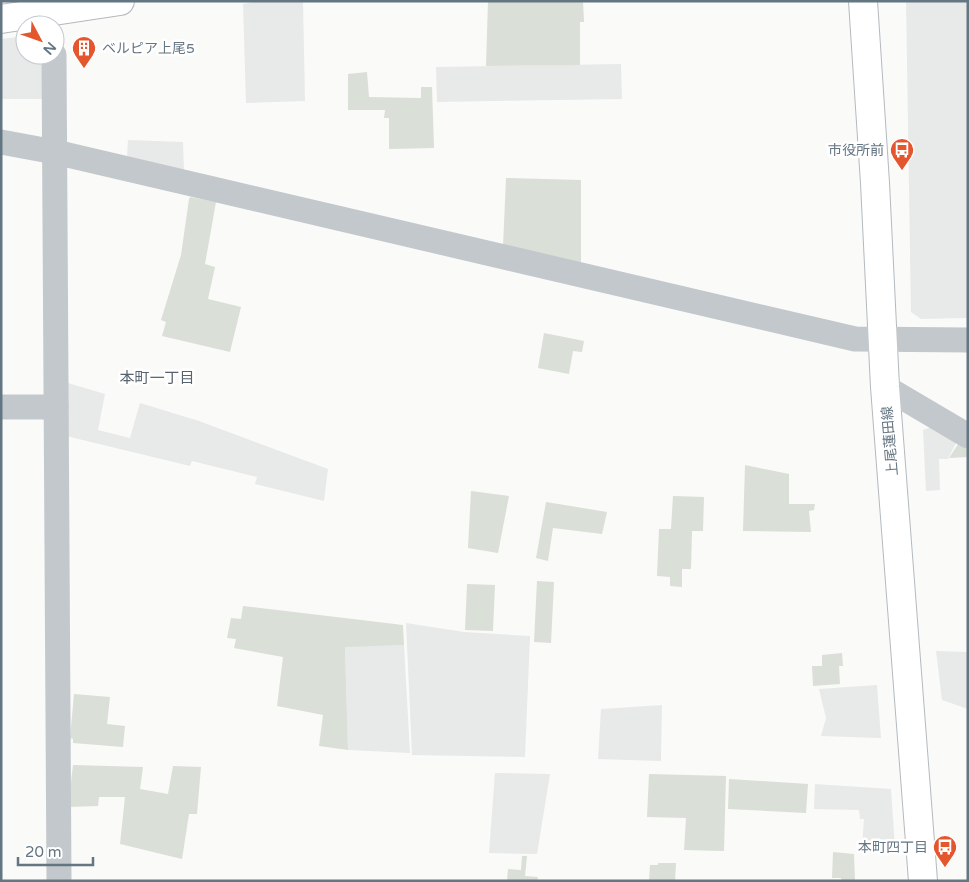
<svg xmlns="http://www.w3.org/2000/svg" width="969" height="882" viewBox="0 0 969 882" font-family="'Varela Round','Noto Sans JP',sans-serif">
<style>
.built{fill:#e8e9e9}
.green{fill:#dadfd7}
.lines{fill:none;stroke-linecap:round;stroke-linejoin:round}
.secondary-casing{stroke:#b3babf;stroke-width:30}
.highway-casing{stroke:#b4b9bd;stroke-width:30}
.street{stroke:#c3c8cc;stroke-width:25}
.secondary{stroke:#fff;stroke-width:28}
.highway{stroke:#fff;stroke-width:28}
.labels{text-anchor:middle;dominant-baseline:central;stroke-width:5;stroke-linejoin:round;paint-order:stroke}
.poi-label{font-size:14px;fill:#657683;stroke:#fff;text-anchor:end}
.street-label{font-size:14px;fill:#657683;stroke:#fff}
.neighbourhood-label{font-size:15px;fill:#57646e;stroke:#fff}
</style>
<rect width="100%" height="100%" fill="#fafaf8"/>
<!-- built -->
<g class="built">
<path d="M257 1H303L305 101 246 103 243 4Z"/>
<path d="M906 1H968V318L921 319 911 312Z"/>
<path d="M25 36V55H43L45 99H1V39Z"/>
<path d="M621 64 622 99 437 102 436 67Z"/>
<path d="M128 140 183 142 184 171 127 157Z"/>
<path d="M68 383 105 394 98 430 130 438 140 403 199 421 328 469 324 501 255 484 257 477 192 461 190 466 66 436Z"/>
<path d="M935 426 958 439 948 459H939L940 490 926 491 923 430Z"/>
<path d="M406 623 464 632 530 636 525 757 412 755Z"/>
<path d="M404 645 410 753 348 750 345 646Z"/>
<path d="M936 651 968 652V709L942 700Z"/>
<path d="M877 685 881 738 821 736 826 718 819 689Z"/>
<path d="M662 705 661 761 598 759 601 709Z"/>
<path d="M495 773 550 774 537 854 489 853Z"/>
<path d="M815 784 891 789 895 848 862 846 864 819H860L859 810 814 809Z"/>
</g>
<!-- green -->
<g class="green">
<path d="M488 1H583L584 22H580V65L486 66Z"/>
<path d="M367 72 369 97 421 98V87H432L434 148 389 149V118H384L385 110H348V74Z"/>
<path d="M506 178 581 180V264L503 247Z"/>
<path d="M190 197 216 202 205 264 215 267 208 299 241 307 230 352 162 336 166 322 161 320 181 255 189 199Z"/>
<path d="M544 333 584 341 582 352 573 351 569 374 538 368Z"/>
<path d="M960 441 968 445V457L949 458Z"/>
<path d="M745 465 789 474V504H815L814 510 809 511 811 532 743 531Z"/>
<path d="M471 491 509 496 498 553 468 548Z"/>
<path d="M673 496 704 497 703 531H692L691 569H682V587L670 586V577L657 576 659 529H671Z"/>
<path d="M546 502 607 512 602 534 553 528 548 561 536 558Z"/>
<path d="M537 581 554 582 551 643 534 642Z"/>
<path d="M467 584 495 585 493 631 465 630Z"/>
<path d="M243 606 403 625 404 645 345 647 348 750 319 746 323 715 277 706 283 657 234 648 236 639 227 638 231 618 241 619Z"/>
<path d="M842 653 843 666H839L840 684 813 686 812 666H822V655Z"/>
<path d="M74 694 110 697 107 724 125 726 123 747 73 743V739L70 738Z"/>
<path d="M73 765 143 767 140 789 168 794 173 766 201 767 197 814H189L182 859 120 844 125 797H99L98 806 68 807Z"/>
<path d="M649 774 726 776 724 851 684 850 686 818 647 817Z"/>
<path d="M729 779 808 784 806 813 728 809Z"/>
<path d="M833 852 854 854 855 881H842L841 878H832Z"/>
<path d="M522 856H527L525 876 538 877 537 881H507L508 869 521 870Z"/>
<path d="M658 863H676L675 881H649L650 865H658Z"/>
</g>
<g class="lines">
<!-- secondary casing -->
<g class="secondary-casing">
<path id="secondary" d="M863 1 875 183 885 387 923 881"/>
</g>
<!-- highway casing -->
<g class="highway-casing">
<path id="highway" d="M1 19 120 1"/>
</g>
<!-- street -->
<g class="street">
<path d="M54 55 59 881"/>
<path d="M1 142 55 152 855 339 968 340"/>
<path d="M885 387 968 436"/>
<path d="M1 407H56"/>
</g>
<!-- secondary -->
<use href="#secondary" class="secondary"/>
<!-- highway -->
<use href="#highway" class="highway"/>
</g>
<!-- icons -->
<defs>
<g id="building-pin" transform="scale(1.25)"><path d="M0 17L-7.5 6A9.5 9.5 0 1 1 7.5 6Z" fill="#e4572e" stroke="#fff"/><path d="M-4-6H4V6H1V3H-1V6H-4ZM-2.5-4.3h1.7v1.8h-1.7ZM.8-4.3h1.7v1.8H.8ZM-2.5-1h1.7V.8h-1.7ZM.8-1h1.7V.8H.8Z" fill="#fff"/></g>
<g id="bus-pin" transform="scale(1.25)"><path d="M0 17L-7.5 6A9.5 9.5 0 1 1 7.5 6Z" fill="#e4572e" stroke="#fff"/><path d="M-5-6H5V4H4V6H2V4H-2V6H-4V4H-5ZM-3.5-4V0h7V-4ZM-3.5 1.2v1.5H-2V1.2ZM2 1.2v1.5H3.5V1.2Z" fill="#fff"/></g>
</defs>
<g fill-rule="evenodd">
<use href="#building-pin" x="84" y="48"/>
<use href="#bus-pin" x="902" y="150"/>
<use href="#bus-pin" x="945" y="847"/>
</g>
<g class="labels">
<!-- poi labels -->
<g class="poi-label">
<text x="102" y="48" text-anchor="start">ベルピア上尾5</text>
<text x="884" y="150">市役所前</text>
<text x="928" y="847">本町四丁目</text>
</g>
<!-- street labels -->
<g class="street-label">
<text transform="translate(890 441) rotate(-95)">上尾蓮田線</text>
</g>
<!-- neighbourhood labels -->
<g class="neighbourhood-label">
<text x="157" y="378">本町一丁目</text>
</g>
</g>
<!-- border -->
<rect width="969" height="882" fill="none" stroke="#657683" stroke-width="5"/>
<!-- north arrow -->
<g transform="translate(40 40) rotate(131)"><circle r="24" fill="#ffffff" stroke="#c1c8cd"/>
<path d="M0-4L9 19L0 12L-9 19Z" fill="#e4572e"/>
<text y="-8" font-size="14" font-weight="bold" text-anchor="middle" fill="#657683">N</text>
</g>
<!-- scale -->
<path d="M18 857v8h75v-8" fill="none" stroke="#657683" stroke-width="2.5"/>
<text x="25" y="857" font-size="15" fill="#657683" stroke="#ffffff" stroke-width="4" paint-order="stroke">20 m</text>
</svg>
